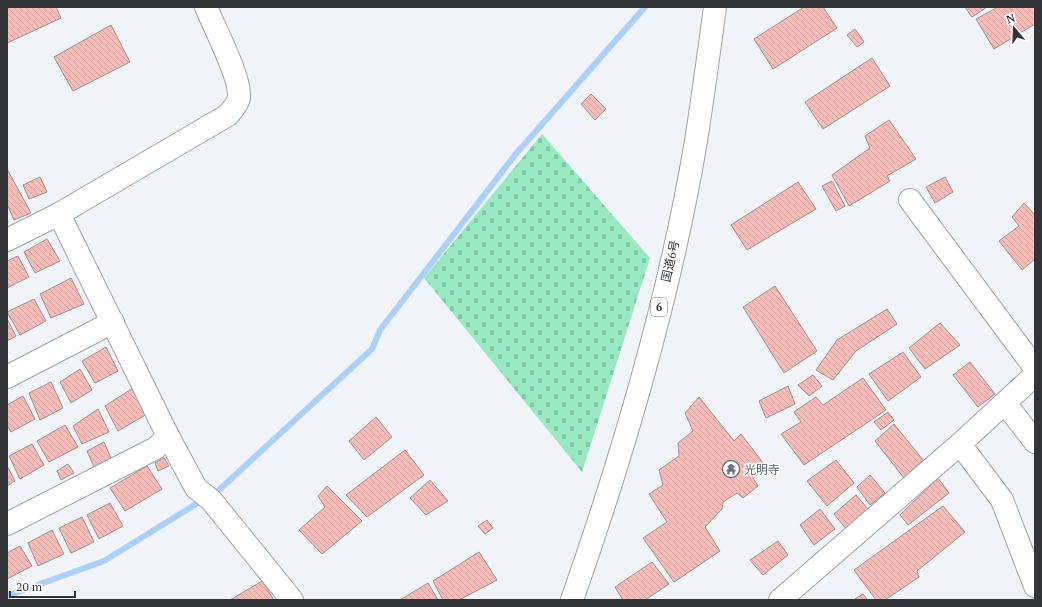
<svg xmlns="http://www.w3.org/2000/svg" width="1042" height="607" viewBox="0 0 1042 607" font-family="'PT Serif','Noto Sans JP',serif">
<style>
.cemetery{fill:url(#cemetery-stones)}
.lines{fill:none;stroke-linecap:round;stroke-linejoin:round}
.stream{stroke:#add0f9;stroke-width:6}
.building{fill:url(#building-back-hatch);stroke:#999392}
.minor-casing{stroke:#9fa2a7;stroke-width:24}
.highway-casing{stroke:#9fa2a7;stroke-width:24}
.minor{stroke:#fff;stroke-width:22}
.highway{stroke:#fff;stroke-width:22}
.labels{text-anchor:middle;dominant-baseline:central;stroke-width:3;stroke-linejoin:round;paint-order:stroke}
.shield{fill:#fff;stroke:#707173;stroke-width:1}
.shield-label{font-size:11px;font-weight:bold;fill:#333437}
.street-label{font-size:12px;fill:#333437;stroke:#fff}
.worship-label{font-size:12px;fill:#5b616d;stroke:#fff;text-anchor:start}
</style>
<defs>
<pattern id="cemetery-stones" width="16" height="16" patternUnits="userSpaceOnUse"><rect width="16" height="16" fill="#98e8c1"/><path d="M2 7V4a2 2 0 0 1 4 0v3zM10 15v-3a2 2 0 0 1 4 0v3z" fill="#83c8a6"/></pattern>
<pattern id="building-back-hatch" width="6" height="6" patternUnits="userSpaceOnUse"><rect width="6" height="6" fill="#f7bcb8"/><path d="M-1 5l2 2M0 0l6 6M5-1l2 2" fill="none" stroke="#d4a29f"/></pattern>
</defs>
<rect width="100%" height="100%" fill="#f0f3f8"/>
<!-- cemetery -->
<path class="cemetery" d="M542 134 650 258 582 472 424 278Z"/>
<g class="lines">
<!-- stream -->
<g class="stream">
<path d="M219 490 372 349 380 330 515 155 645 7"/>
<path d="M7 596 104 561 201 501"/>
</g>
</g>
<!-- building -->
<g class="building">
<path d="M7 7H56L61 18 7 43Z"/>
<path d="M804 7H823L837 28 773 69 754 39Z"/>
<path d="M965 7H987L972 17Z"/>
<path d="M998 7H1035V24L994 49 976 19Z"/>
<path d="M111 25 130 62 73 91 54 57Z"/>
<path d="M855 29 864 42 857 47 847 35Z"/>
<path d="M872 58 890 86 823 129 805 102Z"/>
<path d="M591 94 606 109 595 120 581 104Z"/>
<path d="M889 120 916 159 887 176 890 181 849 206 832 175 870 148 865 136Z"/>
<path d="M7 169 31 213 14 220 7 204Z"/>
<path d="M40 177 47 192 29 199 23 185Z"/>
<path d="M945 177 953 192 935 203 926 187Z"/>
<path d="M832 181 845 206 836 211 822 186Z"/>
<path d="M798 182 816 209 747 250 731 225Z"/>
<path d="M1024 203 1035 215V259L1022 270 999 241 1019 226 1012 217Z"/>
<path d="M47 239 60 261 35 273 24 252Z"/>
<path d="M18 256 29 277 7 288V261Z"/>
<path d="M71 278 84 304 51 318 40 294Z"/>
<path d="M775 286 817 351 784 373 743 307Z"/>
<path d="M34 299 46 321 20 335 7 312Z"/>
<path d="M887 309 897 324 856 351 833 380 816 370 837 340Z"/>
<path d="M7 319 16 336 7 341Z"/>
<path d="M940 323 960 345 925 369 909 348Z"/>
<path d="M106 347 118 371 95 383 82 361Z"/>
<path d="M903 352 921 377 888 401 869 374Z"/>
<path d="M970 362 995 394 978 407 953 375Z"/>
<path d="M80 369 92 390 71 403 60 382Z"/>
<path d="M813 375 822 386 809 396 798 385Z"/>
<path d="M863 378 886 410 804 465 781 434 801 422 794 412 816 397 823 405Z"/>
<path d="M51 382 63 408 40 420 29 393Z"/>
<path d="M788 386 795 404 766 418 759 401Z"/>
<path d="M133 388 147 414 118 431 105 406Z"/>
<path d="M23 396 35 419 11 432 7 425V405Z"/>
<path d="M699 397 734 441 741 434 767 468 753 478 758 486 743 498 737 493 723 502 722 509 705 527 720 551 674 582 643 538 667 522 649 494 663 485 659 470 679 456 678 443 693 431 685 413Z"/>
<path d="M98 409 109 432 82 444 73 426Z"/>
<path d="M888 412 894 420 881 430 874 422Z"/>
<path d="M376 417 392 437 364 460 349 441Z"/>
<path d="M894 424 923 460 904 478 875 441Z"/>
<path d="M65 425 78 447 49 462 37 441Z"/>
<path d="M104 442 111 458 94 467 87 451Z"/>
<path d="M32 444 44 465 20 479 9 456Z"/>
<path d="M405 450 424 475 367 517 346 495Z"/>
<path d="M164 458 169 466 158 471 155 463Z"/>
<path d="M836 460 854 483 827 506 807 481Z"/>
<path d="M68 464 74 473 61 480 57 471Z"/>
<path d="M7 466 15 481 7 486Z"/>
<path d="M147 466 162 489 125 511 110 488Z"/>
<path d="M870 475 885 493 870 505 857 487Z"/>
<path d="M938 478 949 493 908 525 900 515Z"/>
<path d="M430 480 448 501 426 515 410 498Z"/>
<path d="M327 486 362 521 322 554 299 530 325 507 318 496Z"/>
<path d="M856 495 869 510 847 530 834 514Z"/>
<path d="M110 503 123 526 99 539 87 515Z"/>
<path d="M943 506 965 532 917 571 919 577 885 600H876L854 570Z"/>
<path d="M820 509 835 529 814 545 800 525Z"/>
<path d="M82 517 94 542 71 553 59 528Z"/>
<path d="M487 520 493 528 485 534 478 526Z"/>
<path d="M52 530 64 554 38 566 28 543Z"/>
<path d="M778 541 788 555 763 575 750 560Z"/>
<path d="M20 546 32 566 7 579V553Z"/>
<path d="M479 552 497 580 459 600H443L433 581Z"/>
<path d="M652 562 669 584 645 600H623L615 587Z"/>
<path d="M262 581 274 600H230Z"/>
<path d="M428 583 438 600H400Z"/>
<path d="M863 594 868 600H853Z"/>
</g>
<g class="lines">
<!-- minor casing -->
<g class="minor-casing">
<g id="minor">
<path d="M910 200 1035 368"/>
<path d="M7 240 59 214 228 115C233 109 240 102 239 94 239 74 214 27 206 7"/>
<path d="M7 377 113 322"/>
<path d="M1005 403 1035 442"/>
<path d="M168 436 196 488 211 500 292 600"/>
<path d="M960 444 1002 500 1035 586"/>
<path d="M7 524 156 448 168 436 59 214"/>
<path d="M780 600 960 444 1035 375"/>
</g>
</g>
<!-- highway casing -->
<g class="highway-casing">
<path id="highway" d="M572 600C624 452 670 296 696 141 703 96 709 52 715 7"/>
</g>
<!-- minor -->
<use href="#minor" class="minor"/>
<!-- highway -->
<use href="#highway" class="highway"/>
</g>
<!-- icons -->
<defs>
<g id="temple-ring" transform="scale(0.9)"><circle r="9.5" fill="#fff" stroke="#6b7280" stroke-width="1.5"/><path d="M0-6L5-2H3V0L6.5 2.5H4V6H1.5V3h-3V6H-4V2.5H-6.5L-3 0V-2H-5Z" fill="#6b7280"/></g>
</defs>
<g fill-rule="evenodd">
<use href="#temple-ring" x="731" y="469"/>
</g>
<g class="labels">
<!-- shield labels -->
<rect class="shield" x="651" y="298" width="16" height="18" rx="3"/>
<g class="shield-label">
<text x="659" y="307">6</text>
</g>
<!-- street labels -->
<g class="street-label">
<text transform="translate(670 261) rotate(-77)">国道6号</text>
</g>
<!-- worship labels -->
<g class="worship-label">
<text x="744" y="469">光明寺</text>
</g>
</g>
<!-- border -->
<rect width="1042" height="607" fill="none" stroke="#333437" stroke-width="16"/>
<!-- north arrow -->
<g transform="translate(1014 28) rotate(341)" stroke="#ffffff" stroke-width="3" paint-order="stroke">
<path d="M0-3L7 15L0 10L-7 15Z" fill="#333437"/>
<text y="-6" font-size="11" font-weight="bold" text-anchor="middle" fill="#333437">N</text>
</g>
<!-- scale -->
<path d="M10 591v6h65v-6" fill="none" stroke="#333437" stroke-width="2"/>
<text x="16" y="591" font-size="12" fill="#333437" stroke="#ffffff" stroke-width="3" paint-order="stroke">20 m</text>
</svg>
